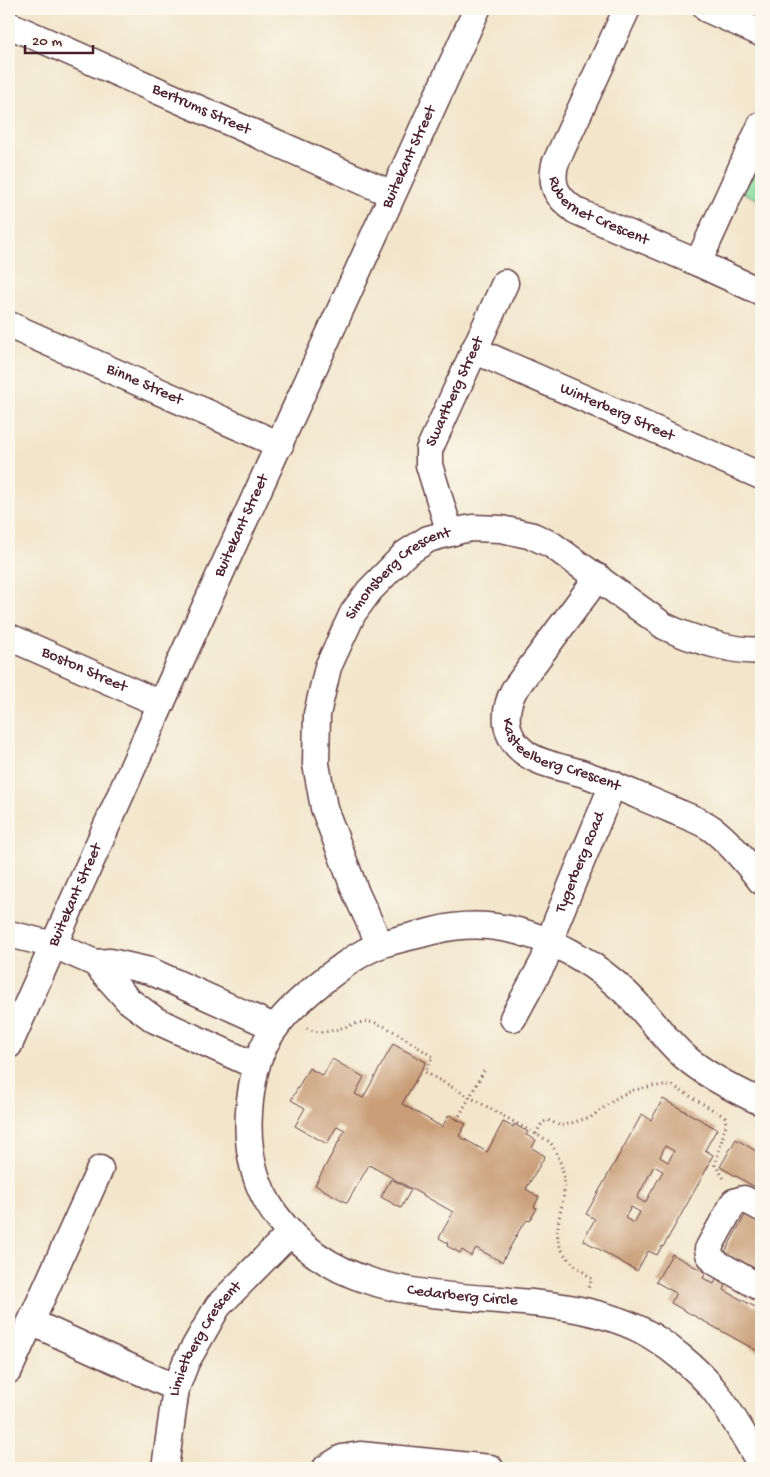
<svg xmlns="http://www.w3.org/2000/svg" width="770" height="1477" viewBox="0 0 770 1477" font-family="'Gochi Hand',sans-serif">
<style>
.green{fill:#8bdd9e;stroke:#6a7e64}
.building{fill:#c99e78;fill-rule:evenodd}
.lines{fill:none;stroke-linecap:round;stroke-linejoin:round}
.minor-casing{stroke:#633d43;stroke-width:29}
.path{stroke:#633d43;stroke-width:3;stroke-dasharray:1 4;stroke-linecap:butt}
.minor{stroke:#fff;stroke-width:26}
.labels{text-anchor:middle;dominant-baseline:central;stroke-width:4;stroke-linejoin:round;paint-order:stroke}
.street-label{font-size:16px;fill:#4a1f2b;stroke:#fbf7ec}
</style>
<rect width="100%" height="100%" fill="#fbf7ec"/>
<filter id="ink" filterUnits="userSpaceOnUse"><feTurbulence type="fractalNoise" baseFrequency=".02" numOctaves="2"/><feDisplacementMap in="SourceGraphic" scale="10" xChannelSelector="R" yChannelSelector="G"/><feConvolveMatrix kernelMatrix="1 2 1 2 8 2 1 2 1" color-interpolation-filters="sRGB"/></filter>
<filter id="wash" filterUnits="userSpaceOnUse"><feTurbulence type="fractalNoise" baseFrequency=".0096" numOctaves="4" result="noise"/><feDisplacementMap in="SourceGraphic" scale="20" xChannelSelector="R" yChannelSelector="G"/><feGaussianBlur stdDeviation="1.12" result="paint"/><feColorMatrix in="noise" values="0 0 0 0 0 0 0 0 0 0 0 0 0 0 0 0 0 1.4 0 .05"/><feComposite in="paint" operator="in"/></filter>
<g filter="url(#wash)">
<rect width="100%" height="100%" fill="#f2e5ca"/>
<!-- green -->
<g class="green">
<path d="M732 9H761V22Z"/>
<path d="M761 147V201L741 192Z"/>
</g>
<g id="blocks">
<!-- building -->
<g class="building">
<path d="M393 1044 426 1062 402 1104 442 1127 449 1115 466 1124 459 1136 487 1152 503 1122 513 1127 514 1124 528 1132 526 1135 536 1140 532 1148 545 1156 526 1189 539 1197 534 1207 537 1208 530 1221 527 1220 520 1229 502 1262 476 1248 471 1256 462 1250 460 1253 447 1246 448 1243 439 1238 453 1212 369 1165 347 1203 315 1185 345 1130 337 1126 327 1144 295 1126 305 1108 291 1100 309 1068 323 1076 332 1059 364 1077 355 1094 363 1098Z"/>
<path d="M663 1099 717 1129 705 1150 713 1155 709 1162 710 1163 663 1247 662 1246 657 1255 648 1251 637 1271 583 1240 595 1219 586 1214 642 1114 651 1120ZM665 1146 674 1151 668 1162 660 1157ZM654 1166 663 1171 645 1203 637 1198ZM631 1207 640 1212 634 1223 625 1218Z"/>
<path d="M736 1139 756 1151 761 1141V1184L757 1181 755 1187 720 1167Z"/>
<path d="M391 1179 411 1190 401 1208 381 1197Z"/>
<path d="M746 1213 761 1222V1272L725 1252Z"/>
<path d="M672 1254 706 1273 703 1278 714 1284 716 1280 726 1285 724 1290 755 1307 757 1303 761 1305V1353L671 1303 676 1293 656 1282Z"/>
</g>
</g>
</g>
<g filter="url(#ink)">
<use href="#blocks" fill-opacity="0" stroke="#633d43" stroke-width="1"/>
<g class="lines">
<!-- minor casing -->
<g class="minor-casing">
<g id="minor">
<path id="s1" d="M627 9 555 164C550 187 557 197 576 211L698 263 761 292"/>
<path d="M707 9 761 33"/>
<path id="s2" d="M9 25 392 194"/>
<path d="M698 263 761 125"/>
<path id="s3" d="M9 325 280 445"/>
<path id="s4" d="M474 350 761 476"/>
<path id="s5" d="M450 533 429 465V450L505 283"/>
<path id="s6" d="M598 577 514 690C503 711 503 736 524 752 538 764 566 768 584 774 613 784 641 797 670 809 683 815 699 820 711 828 730 842 747 863 761 881"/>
<path id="s7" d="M9 637 161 704"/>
<path d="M9 934 54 945 95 963 128 1000 155 1020 256 1066"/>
<path id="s8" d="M380 945 356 893 324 808 316 764 317 714 328 667 353 613 369 591 405 554 428 539 461 530 473 528 501 529 533 536 552 545 664 626C688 638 735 653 761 650"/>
<path d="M95 963 110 962 150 971 274 1027"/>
<path id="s9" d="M513 1018 544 961 556 923 613 784"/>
<path id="s10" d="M9 1045 161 704 477 9"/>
<path id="s11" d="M761 1102C735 1090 707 1076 685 1057 663 1038 647 1012 625 992 574 945 503 912 433 931 415 936 397 939 380 945 359 953 341 967 323 981 292 1006 264 1031 255 1071 244 1120 245 1172 275 1214 361 1334 526 1273 641 1330 664 1342 698 1369 714 1390 732 1413 746 1440 761 1465"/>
<path d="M761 1208 744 1199 734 1202 708 1249 709 1254 715 1262 761 1288"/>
<path d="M31 1322 176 1388"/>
<path d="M9 1370 100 1169"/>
<path id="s12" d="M165 1468 176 1388 186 1362 218 1306 290 1233"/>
<path d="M326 1468 342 1458 360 1455 490 1468"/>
</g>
</g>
<!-- path -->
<g class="path">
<path d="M307 1028C330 1041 352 1017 376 1023 389 1026 420 1049 433 1057L425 1072 550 1142C560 1157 566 1174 564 1193 562 1211 552 1232 562 1250 568 1262 582 1270 592 1279L588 1288"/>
<path d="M457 1120 484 1071"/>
<path d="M536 1134 542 1123 548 1120 561 1126 591 1117 618 1097 634 1090 653 1086H673L725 1117 726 1125 715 1165 725 1180"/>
</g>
<!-- minor -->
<use href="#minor" class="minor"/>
</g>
</g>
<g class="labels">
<!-- street labels -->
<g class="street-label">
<text stroke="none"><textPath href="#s2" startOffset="210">Bertrums Street</textPath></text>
<text stroke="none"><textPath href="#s10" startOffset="974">Buitekant Street</textPath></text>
<text stroke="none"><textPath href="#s1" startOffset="244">Rubernet Crescent</textPath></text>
<text stroke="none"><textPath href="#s3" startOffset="148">Binne Street</textPath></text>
<text stroke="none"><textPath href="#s5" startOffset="150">Swartberg Street</textPath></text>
<text stroke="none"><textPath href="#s4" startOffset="156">Winterberg Street</textPath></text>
<text stroke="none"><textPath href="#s10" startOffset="569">Buitekant Street</textPath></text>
<text stroke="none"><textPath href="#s8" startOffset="412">Simonsberg Crescent</textPath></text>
<text stroke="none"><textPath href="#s7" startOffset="82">Boston Street</textPath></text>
<text stroke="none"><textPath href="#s6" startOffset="241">Kasteelberg Crescent</textPath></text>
<text stroke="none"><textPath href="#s9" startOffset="170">Tygerberg Road</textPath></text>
<text stroke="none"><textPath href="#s10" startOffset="164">Buitekant Street</textPath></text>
<text stroke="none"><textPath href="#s11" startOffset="986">Cedarberg Circle</textPath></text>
<text stroke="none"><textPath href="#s12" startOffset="138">Limietberg Crescent</textPath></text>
</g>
</g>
<!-- margin -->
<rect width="770" height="1477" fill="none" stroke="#fbf7ec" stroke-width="30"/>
<!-- scale -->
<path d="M25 45v8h68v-8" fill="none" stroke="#4a1f2b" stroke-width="2.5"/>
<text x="32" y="45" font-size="15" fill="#4a1f2b" stroke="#fbf7ec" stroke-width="4" paint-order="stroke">20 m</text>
</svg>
